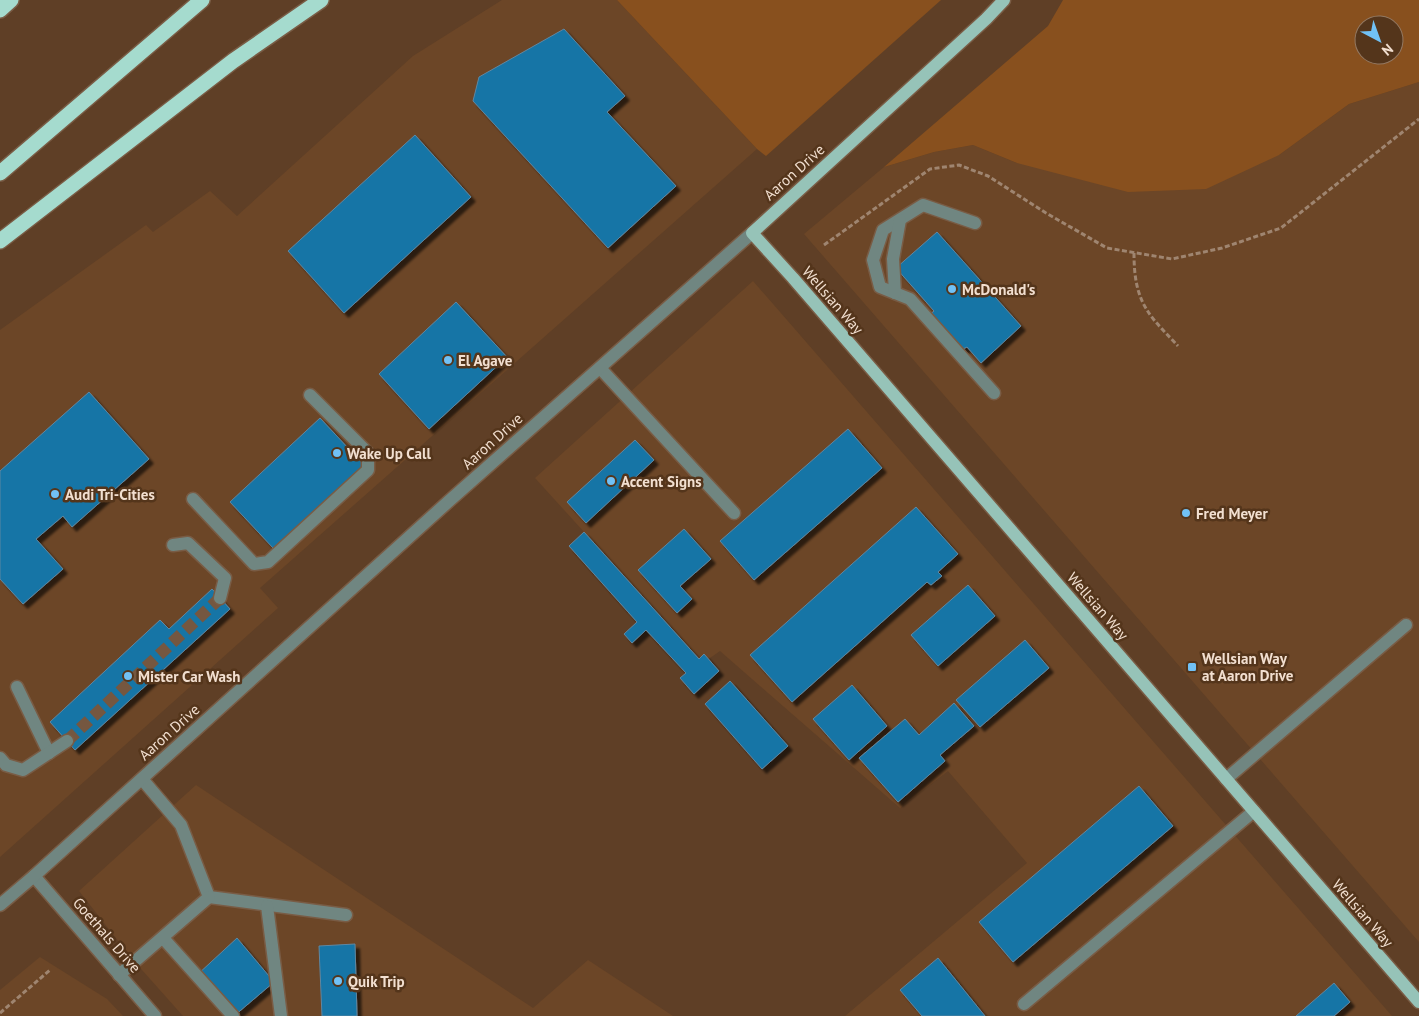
<svg xmlns="http://www.w3.org/2000/svg" width="1419" height="1016" viewBox="0 0 1419 1016" font-family="'PT Sans',sans-serif">
<style>
.built{fill:#6c4627}
.green{fill:#88501e;fill-rule:evenodd}
.building{fill:#1374a6;stroke:#6087a1;filter:url(#shadow)}
.lines{fill:none;stroke-linecap:round;stroke-linejoin:round}
.minor-tunnel{stroke:#755740;stroke-width:12;stroke-dasharray:12 6;stroke-linecap:butt}
.minor-casing{stroke:#795c45;stroke-width:15}
.major-casing{stroke:#795c45;stroke-width:15}
.highway-casing{stroke:#795c45;stroke-width:18}
.path{stroke:#9f8570;stroke-width:3;stroke-dasharray:5 2.5;stroke-linecap:butt}
.minor{stroke:#708681;stroke-width:12}
.major{stroke:#96c3b8;stroke-width:12}
.highway{stroke:#a5dbce;stroke-width:15}
.poi-dot{fill:#71c1f5;stroke:#54351b;stroke-width:2}
.labels{text-anchor:middle;dominant-baseline:central;stroke-width:5;stroke-linejoin:round;paint-order:stroke}
.street-label{font-size:15px;fill:#f2dfd0;stroke:#54351b}
.poi-label{font-size:15px;font-weight:bold;fill:#f2dfd0;stroke:#54351b;text-anchor:start}
</style>
<defs>
<filter id="shadow"><feDropShadow dx="4.5" dy="4.5" stdDeviation="1" flood-color="#0009"/></filter>
</defs>
<rect width="100%" height="100%" fill="#5f3f26"/>
<!-- built -->
<g class="built">
<path d="M502 0H617L757 149 260 588 278 608 0 857V330L146 225 153 232 210 191 237 216 413 56Z"/>
<path d="M1419 82V942L804 234 884 167 934 152 973 145 1017 163 1279 155 1349 104Z"/>
<path d="M753 281 1392 1016H845L1027 863 948 771 900 808 720 651 703 663 535 478Z"/>
<path d="M196 785 533 1008 588 960 673 1016H183L134 961 79 891Z"/>
<path d="M40 957 107 999 123 1016H0V990Z"/>
</g>
<!-- green -->
<g class="green">
<path d="M617 0H941L766 156 757 149Z"/>
<path d="M1063 0H1419V82L1349 104 1279 155 1206 189 1128 192 1017 163 973 145 934 152 884 167 1048 26ZM1364 25H1394V55H1364Z"/>
</g>
<!-- building -->
<g class="building">
<path d="M564 29 625 96 607 112 676 186 608 248 473 101 479 77Z"/>
<path d="M415 135 471 197 344 313 288 251Z"/>
<path d="M937 232 1021 326 981 363 967 347 959 351 928 316 934 311 896 268Z"/>
<path d="M456 302 507 357 429 429 379 374Z"/>
<path d="M89 392 149 459 72 527 63 516 36 539 63 569 23 604 0 579V471Z"/>
<path d="M320 418 364 465 274 549 230 502Z"/>
<path d="M848 429 882 468 754 580 720 541Z"/>
<path d="M635 440 654 460 586 523 567 502Z"/>
<path d="M916 507 958 554 938 572 942 576 931 585 927 582 792 702 750 655Z"/>
<path d="M684 529 711 559 680 586 692 599 677 613 638 570Z"/>
<path d="M584 532 699 659 704 654 719 671 694 694 680 678 686 673 646 630 632 643 624 634 637 622 569 546Z"/>
<path d="M968 585 995 616 938 666 911 635Z"/>
<path d="M212 589 230 609 75 750 50 722 160 620 169 629Z"/>
<path d="M1025 640 1049 668 980 727 956 700Z"/>
<path d="M730 681 788 746 762 769 705 704Z"/>
<path d="M852 685 887 726 849 760 813 719Z"/>
<path d="M954 703 974 726 940 755 945 761 898 802 859 758 905 719 919 735Z"/>
<path d="M1139 786 1173 826 1013 962 979 922Z"/>
<path d="M237 938 274 982 234 1016 197 975Z"/>
<path d="M355 944 357 1016H322L319 946Z"/>
<path d="M938 958 985 1016H922L900 990Z"/>
<path d="M1334 983 1350 1002 1334 1016H1296Z"/>
</g>
<g class="lines">
<!-- minor-tunnel -->
<path class="minor-tunnel" d="M67 741 220 598"/>
<!-- minor casing -->
<g class="minor-casing">
<g id="minor">
<path d="M975 223 923 205 883 230 873 260 880 287 910 299 994 393"/>
<path d="M895 293 893 259 900 220"/>
<path d="M600 368 734 513"/>
<path d="M193 499 254 564 268 562 368 470V453L310 395"/>
<path d="M173 545 188 543 225 578 220 598"/>
<path d="M17 687 49 753"/>
<path d="M0 758 6 765 23 770 67 741"/>
<path d="M142 779 181 825 209 897 346 915"/>
<path d="M1226 779 1406 625"/>
<path d="M34 876 155 1016"/>
<path d="M0 905 34 876 449 501 752 233"/>
<path d="M267 906 281 1016"/>
<path d="M163 938 233 1016"/>
<path d="M119 975 209 897"/>
<path d="M1024 1004 1254 811"/>
</g>
</g>
<!-- major casing -->
<g class="major-casing">
<path id="major" d="M1004 0 986 19 752 233 793 278 1419 1002"/>
</g>
<!-- highway casing -->
<g class="highway-casing">
<g id="highway">
<path d="M0 10 11 0"/>
<path d="M0 173 202 0"/>
<path d="M0 241 233 61 321 0"/>
</g>
</g>
<!-- path -->
<g class="path">
<path d="M824 245 930 169 959 165 988 176 1046 213 1107 248 1172 259 1222 248 1281 228 1419 119"/>
<path d="M1134 253C1134 273 1136 293 1147 310 1154 322 1169 336 1178 346"/>
<path d="M0 1013 50 970"/>
</g>
<!-- minor -->
<use href="#minor" class="minor"/>
<!-- major -->
<use href="#major" class="major"/>
<!-- highway -->
<use href="#highway" class="highway"/>
</g>
<!-- markers -->
<g class="poi-dot">
<circle cx="952" cy="289" r="5"/>
<circle cx="448" cy="360" r="5"/>
<circle cx="337" cy="453" r="5"/>
<circle cx="611" cy="481" r="5"/>
<circle cx="55" cy="494" r="5"/>
<circle cx="1186" cy="513" r="5"/>
<rect x="1187" y="662" width="10" height="10" rx="2.5"/>
<circle cx="128" cy="676" r="5"/>
<circle cx="338" cy="981" r="5"/>
</g>
<g class="labels">
<!-- street labels -->
<g class="street-label">
<text transform="translate(794 172) rotate(-42)">Aaron Drive</text>
<text transform="translate(833 300) rotate(49)">Wellsian Way</text>
<text transform="translate(492 441) rotate(-42)">Aaron Drive</text>
<text transform="translate(1098 606) rotate(49)">Wellsian Way</text>
<text transform="translate(169 732) rotate(-42)">Aaron Drive</text>
<text transform="translate(1363 913) rotate(49)">Wellsian Way</text>
<text transform="translate(107 935) rotate(49)">Goethals Drive</text>
</g>
<!-- poi labels -->
<g class="poi-label">
<text x="962" y="289">McDonald's</text>
<text x="458" y="360">El Agave</text>
<text x="347" y="453">Wake Up Call</text>
<text x="621" y="481">Accent Signs</text>
<text x="65" y="494">Audi Tri-Cities</text>
<text x="1196" y="513">Fred Meyer</text>
<text x="1202" y="658">Wellsian Way<tspan x="1202" dy="17">at Aaron Drive</tspan></text>
<text x="138" y="676">Mister Car Wash</text>
<text x="348" y="981">Quik Trip</text>
</g>
</g>
<!-- north arrow -->
<g transform="translate(1379 40) rotate(139)"><circle r="24" fill="#54351b" stroke="#937963"/>
<path d="M0-4L9 19L0 12L-9 19Z" fill="#71c1f5"/>
<text y="-8" font-size="14" font-weight="bold" text-anchor="middle" fill="#f2dfd0">N</text>
</g>
</svg>
